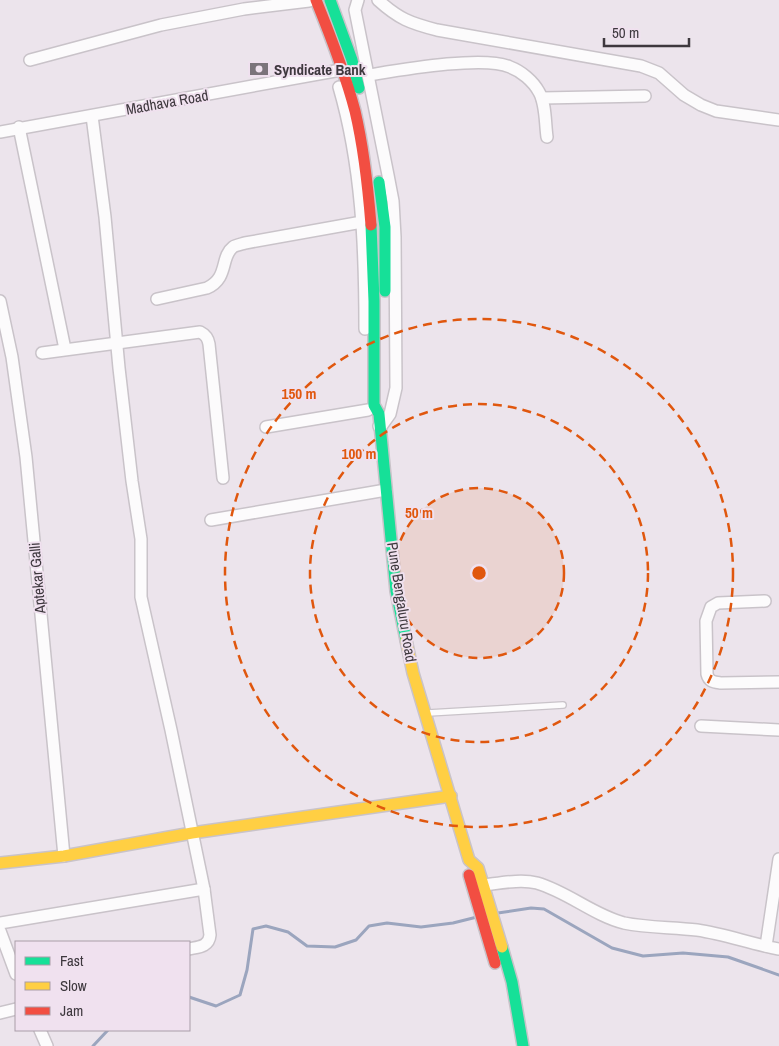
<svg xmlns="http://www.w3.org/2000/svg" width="779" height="1046" viewBox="0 0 779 1046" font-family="'Archivo Narrow',sans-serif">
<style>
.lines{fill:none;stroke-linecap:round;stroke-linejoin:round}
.stream{stroke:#9ba5be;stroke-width:3}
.lane-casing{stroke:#c9c3c9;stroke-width:8}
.street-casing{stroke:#c9c3c9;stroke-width:14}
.fast-casing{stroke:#c9c3c9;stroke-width:14}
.slow-casing{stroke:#c9c3c9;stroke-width:14}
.jam-casing{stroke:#c9c3c9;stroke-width:14}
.lane{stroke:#fcfbfc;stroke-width:5.5}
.street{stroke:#fcfbfc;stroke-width:11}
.fast{stroke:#16e098;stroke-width:11}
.slow{stroke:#ffcf43;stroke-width:11}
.jam{stroke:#f24e42;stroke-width:11}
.ring{fill:none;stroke:#e0570e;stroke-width:2.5;stroke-dasharray:9 6}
.labels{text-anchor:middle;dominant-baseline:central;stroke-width:4;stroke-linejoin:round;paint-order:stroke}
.poi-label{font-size:15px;font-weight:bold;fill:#3e383e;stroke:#f0e1ef;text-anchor:start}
.street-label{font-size:15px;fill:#3e383e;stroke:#f0e1ef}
.centre{fill:#e0570e;stroke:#f0e1ef;stroke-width:2.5}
.ring-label{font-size:15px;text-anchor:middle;font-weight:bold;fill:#e0570e;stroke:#f0e1ef;stroke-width:4;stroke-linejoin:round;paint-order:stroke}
</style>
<rect width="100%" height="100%" fill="#ece4ec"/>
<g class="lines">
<!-- stream -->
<g class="stream">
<path d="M498 913 531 908 544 909 612 948 643 956 683 953 728 957 779 975"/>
<path d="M189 997 216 1006 240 995 247 970 253 929 266 926 288 932 307 946 335 947 356 940 369 926 387 923 421 927 453 923 477 917"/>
<path d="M93 1046 108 1030"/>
</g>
<!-- lane casing -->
<g class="lane-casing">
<path id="lane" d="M428 713 563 705"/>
</g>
<!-- street casing -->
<g class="street-casing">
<g id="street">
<path d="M358 0 355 10 388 175 393 201 395 237 396 388 390 414 380 428 379 426"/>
<path d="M378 0C399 19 410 23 437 30L641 66 659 73 684 95 701 105 716 111 779 120"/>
<path d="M30 60 161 25 244 9 309 1"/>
<path d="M369 75C400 70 484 55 510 67 521 71 533 81 539 92 546 104 545 123 547 137"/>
<path d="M339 87C362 166 365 248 365 329"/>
<path d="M542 98 645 96"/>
<path d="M92 116 105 217 119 368 132 481 141 539V597L171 730 204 889 210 935C209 947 198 947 189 949"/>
<path d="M19 127 65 349"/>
<path d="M0 132 335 71"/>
<path d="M157 299 207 288C229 278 220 257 233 247 236 245 242 244 245 243L362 222"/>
<path d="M0 301 12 357 26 457 64 856"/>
<path d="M42 353 200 332C206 335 208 338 209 344L223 478"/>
<path d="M266 427 368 410"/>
<path d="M211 520 386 490"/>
<path d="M765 601 718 603 711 607 706 621 707 674C709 682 714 682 721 683L779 682"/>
<path d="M701 726 779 730"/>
<path d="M484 885C501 883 521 879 537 883 568 892 593 915 624 923 648 928 673 927 697 930 725 934 751 944 779 949"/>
<path d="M0 923 204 889"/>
<path d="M0 931 16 974"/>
<path d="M766 946 779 859"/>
<path d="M0 1013 16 1009"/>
<path d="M40 1030 47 1046"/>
</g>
</g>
<!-- fast casing -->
<g class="fast-casing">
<g id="fast">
<path d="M330 0 352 60 359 88"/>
<path d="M379 182 385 227V291"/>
<path d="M371 225 374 301V405L379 414 396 591 406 640"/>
<path d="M502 947 512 982 523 1046"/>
</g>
</g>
<!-- slow casing -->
<g class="slow-casing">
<g id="slow">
<path d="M406 640 413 673 469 860 478 868 502 947"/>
<path d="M0 863 64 856 192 833 451 796"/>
</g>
</g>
<!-- jam casing -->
<g class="jam-casing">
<g id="jam">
<path d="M316 0C331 37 345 73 355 111 364 149 368 187 371 225"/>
<path d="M469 875 495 963"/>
</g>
</g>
<!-- lane -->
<use href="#lane" class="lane"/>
<!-- street -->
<use href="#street" class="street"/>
<!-- fast -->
<use href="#fast" class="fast"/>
<!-- slow -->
<use href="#slow" class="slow"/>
<!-- jam -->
<use href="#jam" class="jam"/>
</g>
<!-- distance rings -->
<circle cx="479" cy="573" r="85" fill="#e0570e" fill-opacity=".12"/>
<g class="ring">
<circle cx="479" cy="573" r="85"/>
<circle cx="479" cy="573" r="169"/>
<circle cx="479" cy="573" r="254"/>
</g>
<!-- icons -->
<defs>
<g id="bank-bare" transform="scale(1.5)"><path d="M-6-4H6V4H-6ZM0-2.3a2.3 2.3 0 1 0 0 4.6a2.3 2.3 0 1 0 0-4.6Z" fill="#7b747b" stroke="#f0e1ef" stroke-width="2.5" paint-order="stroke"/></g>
</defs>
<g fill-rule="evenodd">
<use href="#bank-bare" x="259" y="69"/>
</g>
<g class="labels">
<!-- poi labels -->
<g class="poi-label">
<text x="274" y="69">Syndicate Bank</text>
</g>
<!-- street labels -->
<g class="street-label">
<text transform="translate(167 102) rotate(-10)">Madhava Road</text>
<text transform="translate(37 578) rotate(-95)">Aptekar Galli</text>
<text transform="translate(402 602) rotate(81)">Pune Bengaluru Road</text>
</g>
</g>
<circle cx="479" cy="573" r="8" class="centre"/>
<g class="ring-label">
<text x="299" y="399">150 m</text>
<text x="359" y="459">100 m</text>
<text x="419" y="518">50 m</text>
</g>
<!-- legend -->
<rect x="15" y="941" width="175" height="90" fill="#f0e1ef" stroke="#a99da8"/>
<rect x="25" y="957" width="25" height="8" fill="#16e098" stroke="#a99da8"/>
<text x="60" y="966" font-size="15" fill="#3e383e">Fast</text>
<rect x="25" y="982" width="25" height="8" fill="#ffcf43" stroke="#a99da8"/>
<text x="60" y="991" font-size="15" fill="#3e383e">Slow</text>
<rect x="25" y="1007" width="25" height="8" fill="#f24e42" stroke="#a99da8"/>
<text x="60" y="1016" font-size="15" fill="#3e383e">Jam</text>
<!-- scale -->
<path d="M604 38v8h85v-8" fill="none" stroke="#3e383e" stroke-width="2.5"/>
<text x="612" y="38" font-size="15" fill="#3e383e" stroke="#f0e1ef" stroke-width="4" paint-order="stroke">50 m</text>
</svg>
